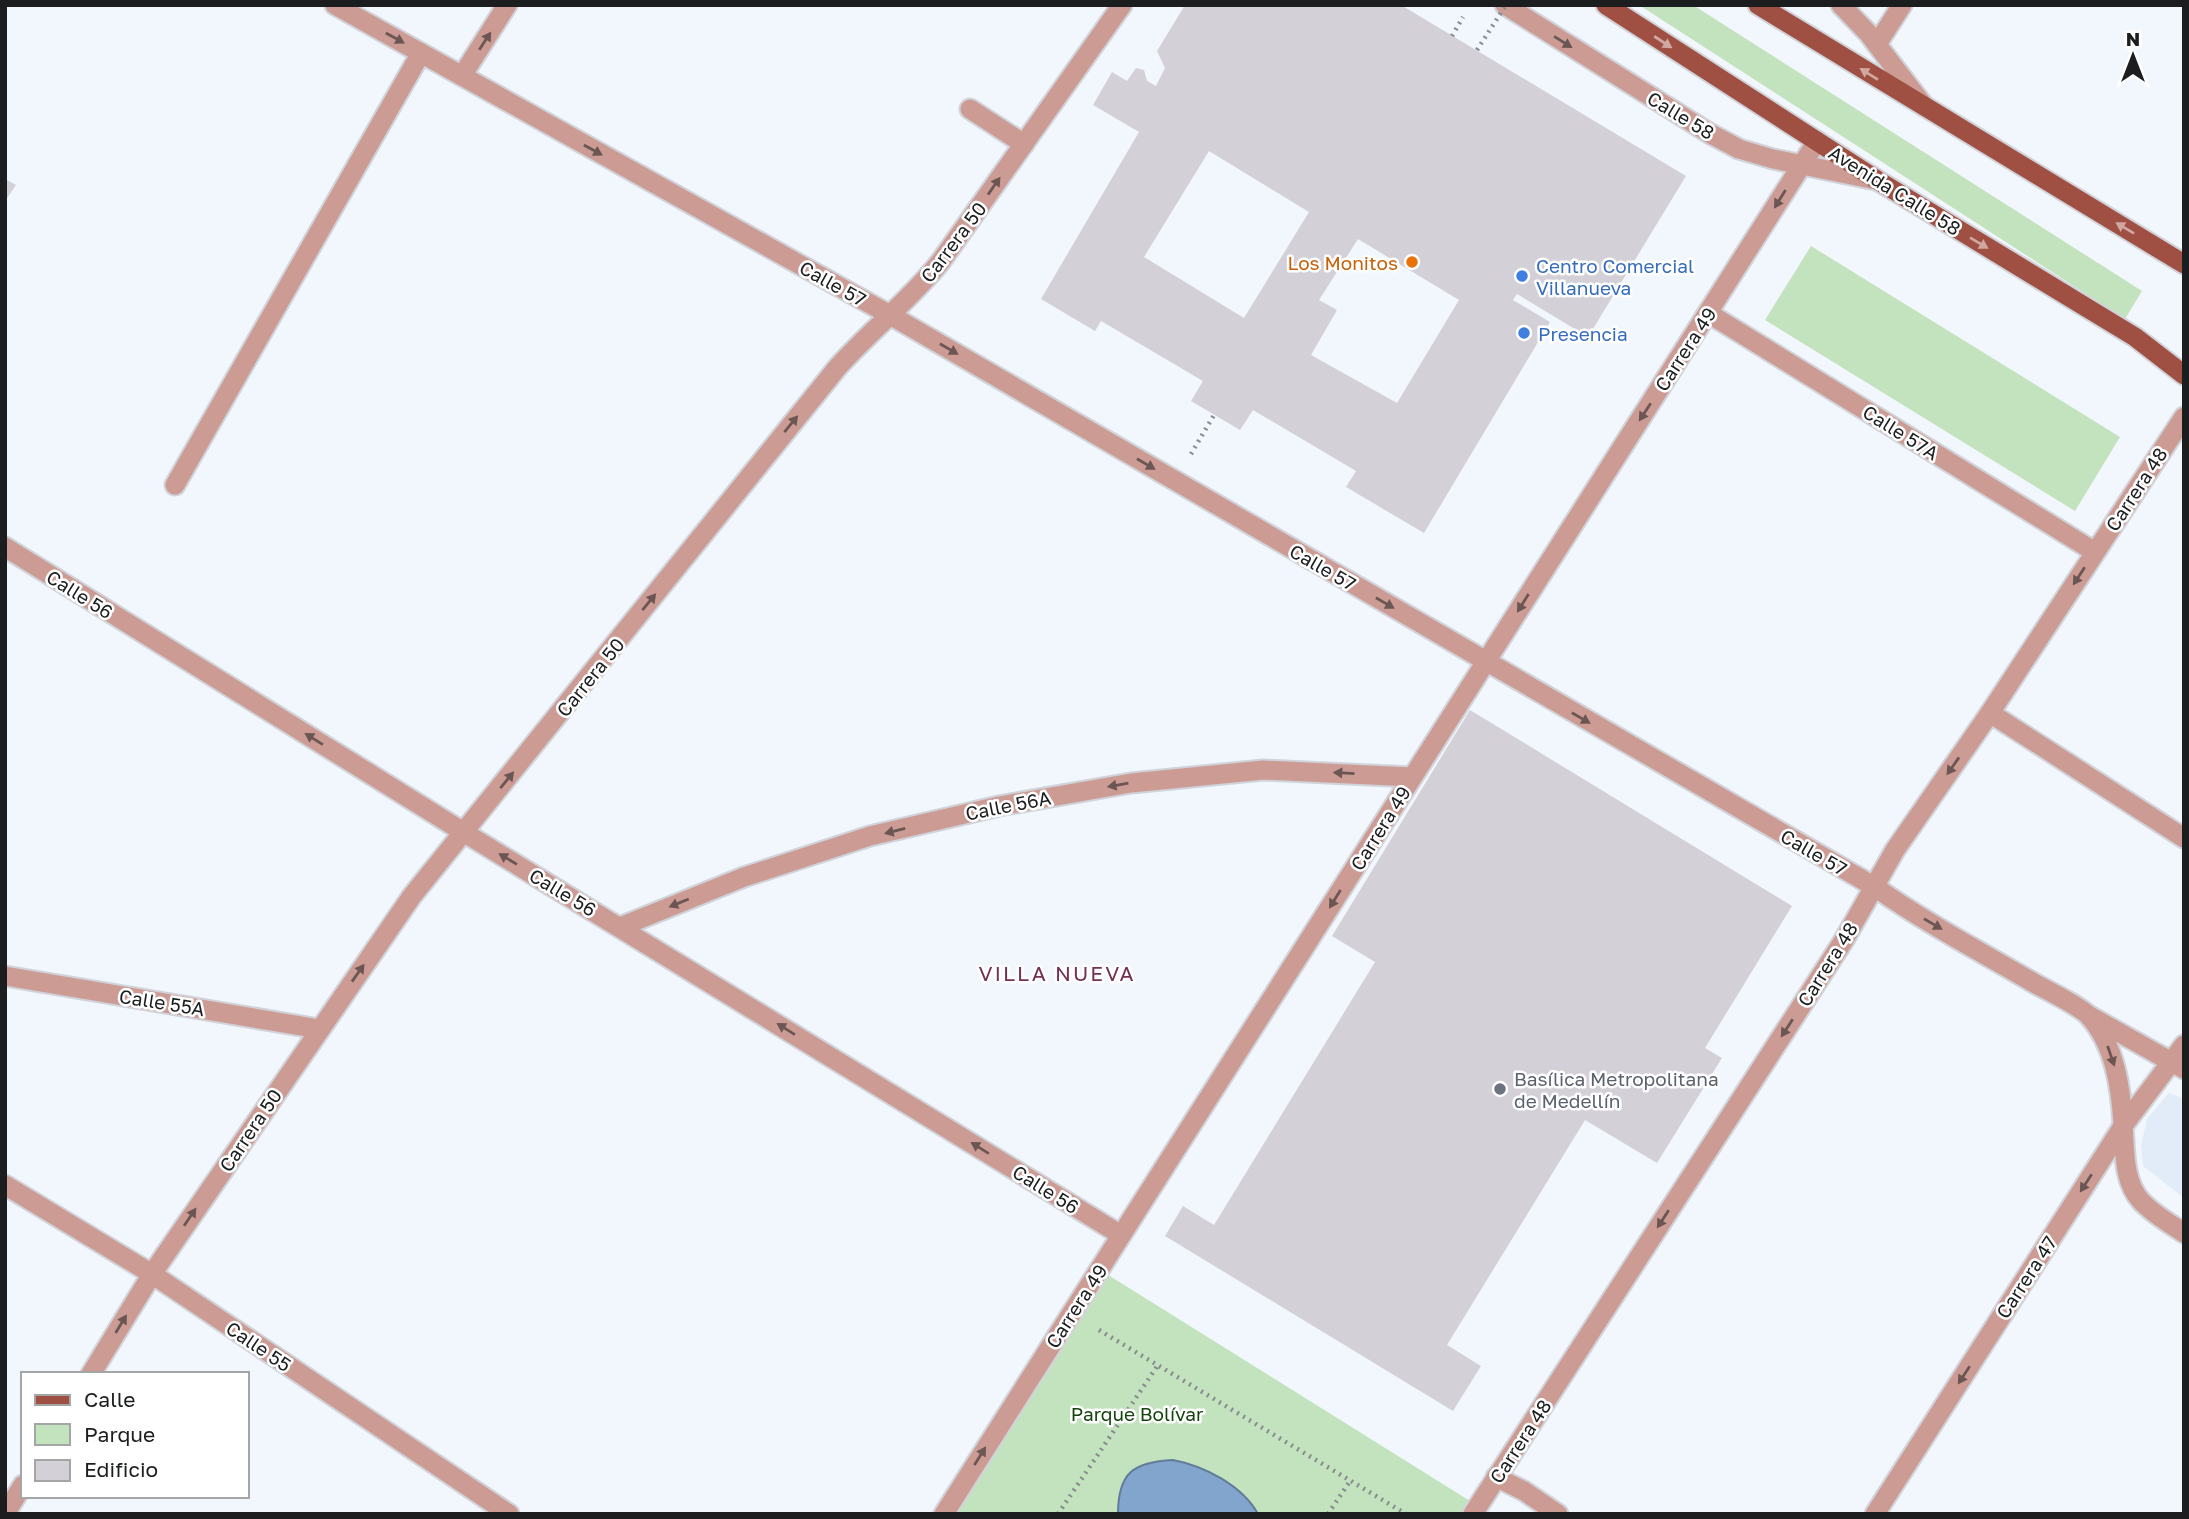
<svg xmlns="http://www.w3.org/2000/svg" width="2189" height="1519" viewBox="0 0 2189 1519" font-family="'Golos Text',sans-serif">
<style>
.built{fill:#e2ebf8}
.green{fill:#c3e3be}
.water{fill:#81a5cd;stroke:#627c99;stroke-width:2}
.building{fill:#d4d0d7;fill-rule:evenodd}
.lines{fill:none;stroke-linecap:round;stroke-linejoin:round}
.service-casing{stroke:#d0d3d9;stroke-width:23}
.pedestrian-casing{stroke:#d0d3d9;stroke-width:23}
.minor-casing{stroke:#d0d3d9;stroke-width:23}
.tertiary-casing{stroke:#d0d3d9;stroke-width:23}
.primary-casing{stroke:#d0d3d9;stroke-width:23}
.path{stroke:#888b8f;stroke-width:4.5;stroke-dasharray:2 5;stroke-linecap:butt}
.service{stroke:#cc9c94;stroke-width:19}
.pedestrian{stroke:#cc9c94;stroke-width:19}
.minor{stroke:#cc9c94;stroke-width:19}
.tertiary{stroke:#cc9c94;stroke-width:19}
.primary{stroke:#a04f43;stroke-width:19}
.path-bridge{stroke:#888b8f;stroke-width:4.5;stroke-dasharray:2 5;stroke-linecap:butt}
.oneway{fill:#6b5654}
.oneway2{fill:#d0a7a1}
.food-dot{fill:#e8710a;stroke:#fff;stroke-width:2.5}
.shop-dot{fill:#3f7fe0;stroke:#fff;stroke-width:2.5}
.worship-dot{fill:#6b7280;stroke:#fff;stroke-width:2.5}
.labels{text-anchor:middle;dominant-baseline:central;stroke-width:5;stroke-linejoin:round;paint-order:stroke}
.street-label{font-size:19px;fill:#1b1d1f;stroke:#fff}
.food-label{font-size:19px;fill:#c56008;stroke:#fff;text-anchor:end}
.shop-label{font-size:19px;fill:#366cbe;stroke:#fff;text-anchor:start}
.worship-label{font-size:19px;fill:#5b616d;stroke:#fff;text-anchor:start}
.park-label{font-size:19px;fill:#13440b;stroke:#fff}
.neighbourhood-label{font-size:21px;letter-spacing:2px;fill:#733254;stroke:#fff}
</style>
<rect width="100%" height="100%" fill="#f2f6fd"/>
<!-- built -->
<path class="built" d="M2169 1093 2184 1099V1198L2143 1166 2141 1146 2147 1119Z"/>
<!-- green -->
<g class="green">
<path d="M1639 5H1693L2142 291 2125 319Z"/>
<path d="M1811 246 2120 437 2075 511 1765 320Z"/>
<path d="M1105 1273 1470 1501 1462 1514H952Z"/>
</g>
<!-- water -->
<path class="water" d="M1173 1460C1204 1466 1242 1485 1258 1514H1118C1118 1472 1134 1462 1173 1460Z"/>
<!-- building -->
<g class="building">
<path d="M1185 5H1401L1686 176 1588 337 1517 294 1513 300 1550 322 1424 533 1346 487 1356 471 1253 410 1240 430 1191 401 1203 381 1101 321 1095 331 1041 299 1139 132 1093 105 1112 72 1127 81 1136 68 1144 70 1147 81 1156 86 1165 68 1157 51ZM1209 151 1309 212 1244 318 1144 257ZM1358 239 1459 300 1397 403 1311 355 1337 310 1319 300Z"/>
<path d="M5 179 16 185 5 201Z"/>
<path d="M1470 710 1792 906 1705 1048 1722 1058 1657 1163 1585 1120 1447 1345 1481 1366 1453 1411 1165 1236 1183 1206 1214 1225 1375 962 1332 936Z"/>
</g>
<g class="lines">
<!-- service casing -->
<g class="service-casing">
<g id="service">
<path d="M970 109 1024 144"/>
<path d="M175 485 421 53"/>
<path d="M1990 713 2184 838"/>
</g>
</g>
<!-- pedestrian casing -->
<g class="pedestrian-casing">
<path id="pedestrian" d="M2088 1015 2184 1069"/>
</g>
<!-- minor casing -->
<g class="minor-casing">
<g id="minor">
<path d="M462 76 507 5"/>
<path d="M1708 313 2095 552"/>
<path d="M5 547 465 833 1121 1235"/>
<path d="M620 927 744 877 870 836 999 806 1131 783 1263 770 1412 777"/>
<path d="M5 976 319 1029"/>
<path d="M5 1185 152 1274 509 1514"/>
<path d="M944 1514 1817 141"/>
<path d="M1875 1514 2123 1126 2184 1045"/>
</g>
</g>
<!-- tertiary casing -->
<g class="tertiary-casing">
<g id="tertiary">
<path d="M335 5 890 315 1875 887C1926 923 1981 952 2034 983 2048 991 2080 1006 2089 1016 2115 1045 2121 1088 2123 1125 2125 1151 2123 1181 2141 1201 2153 1214 2169 1223 2184 1233"/>
<path d="M1505 5 1709 133 1739 149 1773 159 1876 180"/>
<path d="M1841 5 1868 33 1924 106"/>
<path d="M1877 44 1902 5"/>
<path d="M91 1374 152 1274 412 896 837 368C870 331 910 300 941 261L1122 5"/>
<path d="M1496 1477 1524 1491 1558 1514"/>
<path d="M5 1514 23 1485"/>
<path d="M1473 1514 1844 940 1895 850 1990 713 2184 417"/>
</g>
</g>
<!-- primary casing -->
<g class="primary-casing">
<g id="primary">
<path d="M1606 5 1877 180 2135 337 2184 375"/>
<path d="M1758 5 2184 264"/>
</g>
</g>
<!-- path -->
<g class="path">
<path d="M1452 36 1463 17"/>
<path d="M1191 454 1214 415"/>
<path d="M1099 1330 1406 1514"/>
<path d="M1058 1514 1158 1365"/>
<path d="M1328 1514 1350 1481"/>
</g>
<!-- service -->
<use href="#service" class="service"/>
<!-- pedestrian -->
<use href="#pedestrian" class="pedestrian"/>
<!-- minor -->
<use href="#minor" class="minor"/>
<!-- tertiary -->
<use href="#tertiary" class="tertiary"/>
<!-- primary -->
<use href="#primary" class="primary"/>
<!-- path-bridge -->
<path class="path-bridge" d="M1477 50 1506 5"/>
</g>
<!-- one-way arrows -->
<defs><path id="oneway-solid" d="M-6-.8H1V-3.2L6.5 0L1 3.2V.8H-6Z" transform="scale(1.75)"/></defs>
<g class="oneway">
<use href="#oneway-solid" transform="translate(395 38) rotate(29)"/>
<use href="#oneway-solid" transform="translate(485 41) rotate(-57)"/>
<use href="#oneway-solid" transform="translate(1563 42) rotate(32)"/>
<use href="#oneway-solid" transform="translate(593 150) rotate(29)"/>
<use href="#oneway-solid" transform="translate(994 186) rotate(-55)"/>
<use href="#oneway-solid" transform="translate(1780 199) rotate(122)"/>
<use href="#oneway-solid" transform="translate(949 349) rotate(30)"/>
<use href="#oneway-solid" transform="translate(1645 412) rotate(123)"/>
<use href="#oneway-solid" transform="translate(791 424) rotate(-51)"/>
<use href="#oneway-solid" transform="translate(1146 464) rotate(30)"/>
<use href="#oneway-solid" transform="translate(2079 576) rotate(123)"/>
<use href="#oneway-solid" transform="translate(649 602) rotate(-51)"/>
<use href="#oneway-solid" transform="translate(1385 603) rotate(30)"/>
<use href="#oneway-solid" transform="translate(1523 603) rotate(122)"/>
<use href="#oneway-solid" transform="translate(1581 718) rotate(30)"/>
<use href="#oneway-solid" transform="translate(314 739) rotate(-148)"/>
<use href="#oneway-solid" transform="translate(1953 766) rotate(125)"/>
<use href="#oneway-solid" transform="translate(1344 773) rotate(-177)"/>
<use href="#oneway-solid" transform="translate(507 780) rotate(-51)"/>
<use href="#oneway-solid" transform="translate(1118 785) rotate(170)"/>
<use href="#oneway-solid" transform="translate(895 831) rotate(166)"/>
<use href="#oneway-solid" transform="translate(508 859) rotate(-149)"/>
<use href="#oneway-solid" transform="translate(1335 899) rotate(122)"/>
<use href="#oneway-solid" transform="translate(679 903) rotate(158)"/>
<use href="#oneway-solid" transform="translate(1933 924) rotate(30)"/>
<use href="#oneway-solid" transform="translate(358 973) rotate(-55)"/>
<use href="#oneway-solid" transform="translate(1787 1028) rotate(123)"/>
<use href="#oneway-solid" transform="translate(786 1029) rotate(-148)"/>
<use href="#oneway-solid" transform="translate(2111 1056) rotate(71)"/>
<use href="#oneway-solid" transform="translate(980 1148) rotate(-148)"/>
<use href="#oneway-solid" transform="translate(2086 1183) rotate(123)"/>
<use href="#oneway-solid" transform="translate(190 1217) rotate(-56)"/>
<use href="#oneway-solid" transform="translate(1663 1219) rotate(123)"/>
<use href="#oneway-solid" transform="translate(121 1324) rotate(-59)"/>
<use href="#oneway-solid" transform="translate(1964 1375) rotate(123)"/>
<use href="#oneway-solid" transform="translate(980 1456) rotate(-58)"/>
</g>
<g class="oneway2">
<use href="#oneway-solid" transform="translate(1663 42) rotate(33)"/>
<use href="#oneway-solid" transform="translate(1869 74) rotate(-148)"/>
<use href="#oneway-solid" transform="translate(2125 228) rotate(-149)"/>
<use href="#oneway-solid" transform="translate(1979 243) rotate(31)"/>
</g>
<!-- markers -->
<circle class="food-dot" cx="1412" cy="262" r="7"/>
<g class="shop-dot">
<circle cx="1522" cy="276" r="7"/>
<circle cx="1524" cy="333" r="7"/>
</g>
<circle class="worship-dot" cx="1500" cy="1089" r="7"/>
<g class="labels">
<!-- street labels -->
<g class="street-label">
<text transform="translate(1681 115) rotate(31)">Calle 58</text>
<text transform="translate(1895 190) rotate(32)">Avenida Calle 58</text>
<text transform="translate(953 242) rotate(-53)">Carrera 50</text>
<text transform="translate(833 283) rotate(29)">Calle 57</text>
<text transform="translate(1685 349) rotate(-57)">Carrera 49</text>
<text transform="translate(1901 432) rotate(32)">Calle 57A</text>
<text transform="translate(2136 489) rotate(-57)">Carrera 48</text>
<text transform="translate(1323 567) rotate(30)">Calle 57</text>
<text transform="translate(80 594) rotate(32)">Calle 56</text>
<text transform="translate(590 677) rotate(-51)">Carrera 50</text>
<text transform="translate(1008 805) rotate(-11)">Calle 56A</text>
<text transform="translate(1380 828) rotate(-58)">Carrera 49</text>
<text transform="translate(1814 852) rotate(30)">Calle 57</text>
<text transform="translate(563 892) rotate(31)">Calle 56</text>
<text transform="translate(1827 964) rotate(-58)">Carrera 48</text>
<text transform="translate(162 1002) rotate(9)">Calle 55A</text>
<text transform="translate(250 1130) rotate(-56)">Carrera 50</text>
<text transform="translate(1046 1189) rotate(32)">Calle 56</text>
<text transform="translate(2026 1277) rotate(-57)">Carrera 47</text>
<text transform="translate(1076 1306) rotate(-57)">Carrera 49</text>
<text transform="translate(259 1346) rotate(34)">Calle 55</text>
<text transform="translate(1520 1441) rotate(-57)">Carrera 48</text>
</g>
<!-- food labels -->
<g class="food-label">
<text x="1398" y="262">Los Monitos</text>
</g>
<!-- shop labels -->
<g class="shop-label">
<text x="1536" y="265">Centro Comercial<tspan x="1536" dy="22">Villanueva</tspan></text>
<text x="1538" y="333">Presencia</text>
</g>
<!-- worship labels -->
<g class="worship-label">
<text x="1514" y="1078">Basílica Metropolitana<tspan x="1514" dy="22">de Medellín</tspan></text>
</g>
<!-- park labels -->
<g class="park-label">
<text x="1137" y="1413">Parque Bolívar</text>
</g>
<!-- neighbourhood labels -->
<g class="neighbourhood-label">
<text x="1057" y="973">VILLA NUEVA</text>
</g>
</g>
<!-- border -->
<rect width="2189" height="1519" fill="none" stroke="#1b1d1f" stroke-width="14"/>
<!-- legend -->
<rect x="21" y="1372" width="228" height="126" fill="#ffffff" stroke="#a4a5a5" stroke-width="2"/>
<rect x="35" y="1395" width="35" height="10" fill="#a04f43" stroke="#a4a5a5" stroke-width="2"/>
<text x="84" y="1407" font-size="21" fill="#1b1d1f">Calle</text>
<rect x="35" y="1424" width="35" height="21" fill="#c3e3be" stroke="#a4a5a5" stroke-width="2"/>
<text x="84" y="1442" font-size="21" fill="#1b1d1f">Parque</text>
<rect x="35" y="1460" width="35" height="21" fill="#d4d0d7" stroke="#a4a5a5" stroke-width="2"/>
<text x="84" y="1477" font-size="21" fill="#1b1d1f">Edificio</text>
<!-- north arrow -->
<g transform="translate(2133 56)" stroke="#ffffff" stroke-width="5" paint-order="stroke">
<path d="M0-5L12 26L0 18L-12 26Z" fill="#1b1d1f"/>
<text y="-10" font-size="19" font-weight="bold" text-anchor="middle" fill="#1b1d1f">N</text>
</g>
</svg>
